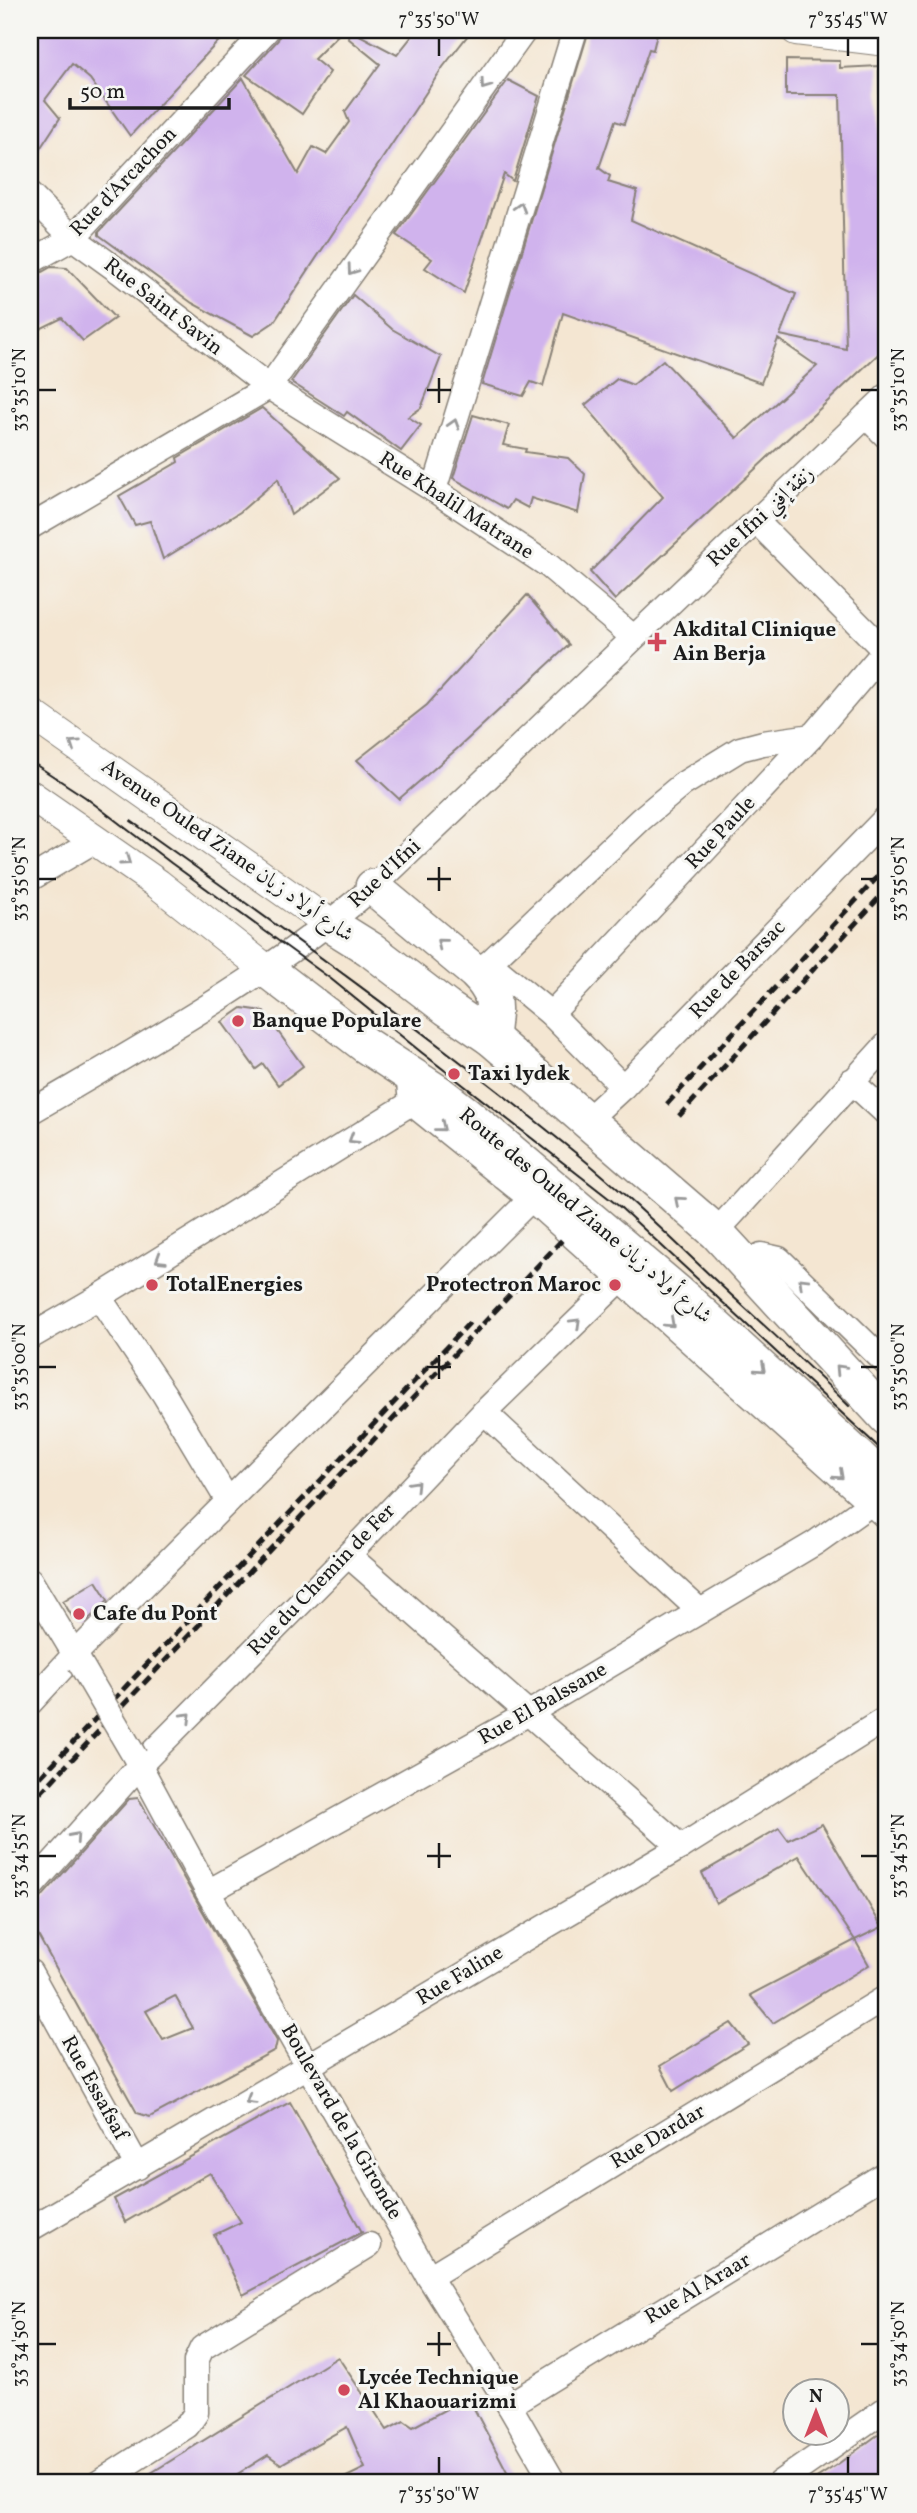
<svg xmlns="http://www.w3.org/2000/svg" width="917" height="2513" viewBox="0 0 917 2513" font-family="Vollkorn,Amiri,serif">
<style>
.building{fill:#d0b3ed;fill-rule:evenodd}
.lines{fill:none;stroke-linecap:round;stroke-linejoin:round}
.minor-casing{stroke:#888177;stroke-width:27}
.major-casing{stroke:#888177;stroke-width:32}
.highway-casing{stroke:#888177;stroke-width:38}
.minor{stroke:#fff;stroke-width:24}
.major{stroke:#fff;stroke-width:30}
.highway{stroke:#fff;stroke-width:35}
.tram{stroke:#1c1c1c;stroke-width:2}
.rail{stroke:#1c1c1c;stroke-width:5;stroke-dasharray:10 5;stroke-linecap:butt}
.minor-bridge-casing{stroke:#888177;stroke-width:27;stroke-linecap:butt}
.minor-bridge{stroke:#fff;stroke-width:24}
.oneway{stroke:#999}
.ticks{fill:none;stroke:#1c1c1c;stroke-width:2.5}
.poi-dot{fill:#d1495b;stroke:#f6f6f2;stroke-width:2.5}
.labels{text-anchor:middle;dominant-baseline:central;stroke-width:6;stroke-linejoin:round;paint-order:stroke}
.street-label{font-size:21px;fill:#1c1c1c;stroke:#f6f6f2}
.poi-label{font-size:21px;font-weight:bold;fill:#1c1c1c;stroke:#f6f6f2;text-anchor:start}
.neatline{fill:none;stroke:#1c1c1c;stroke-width:2.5}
.ticks-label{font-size:18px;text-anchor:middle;fill:#1c1c1c}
</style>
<rect width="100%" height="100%" fill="#f6f6f2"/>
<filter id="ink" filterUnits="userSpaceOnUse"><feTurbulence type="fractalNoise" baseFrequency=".0143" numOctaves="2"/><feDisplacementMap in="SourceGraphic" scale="14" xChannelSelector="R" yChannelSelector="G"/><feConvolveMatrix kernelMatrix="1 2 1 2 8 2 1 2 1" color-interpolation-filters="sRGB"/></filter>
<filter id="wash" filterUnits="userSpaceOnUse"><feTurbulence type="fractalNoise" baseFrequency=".00686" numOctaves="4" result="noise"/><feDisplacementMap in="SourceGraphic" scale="28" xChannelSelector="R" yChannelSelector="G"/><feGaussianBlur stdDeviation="1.57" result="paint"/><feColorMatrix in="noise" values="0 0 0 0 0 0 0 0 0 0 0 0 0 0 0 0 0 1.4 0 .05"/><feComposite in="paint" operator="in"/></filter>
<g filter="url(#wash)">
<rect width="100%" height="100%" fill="#f4e6d2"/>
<g id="blocks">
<!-- building -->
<g class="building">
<path d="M30 30H229L130 136 90 79 72 64 45 100 60 118 30 164Z"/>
<path d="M281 30H343L314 59 330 72 302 114 246 75 278 40Z"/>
<path d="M417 30H472L443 67 274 322 253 336 192 303 99 235V232L243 78 298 174 313 147 326 154 349 122 345 112 380 64 348 38 352 31 397 55Z"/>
<path d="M589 30H658L653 50 649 49 624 124 615 121 599 168 610 176 608 182 637 191 631 220 796 294 780 335 846 349 840 95H786V60L840 61V68L879 66 887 346 615 600 590 572 663 497 585 405 617 379 633 385 663 360 737 438 817 366 778 339 761 383 563 313 543 386 531 382 523 396 482 384Z"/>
<path d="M508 80 539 96 513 181 504 174 464 293 425 268 432 259 396 235Z"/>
<path d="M51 267 67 268 115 318 83 341 62 318 30 334V279Z"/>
<path d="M353 295 392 329 441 357 421 408 408 417 421 425 401 451 347 412 344 416 291 382Z"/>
<path d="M262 408 340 478 291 515 278 479 240 512 163 559 150 521 135 525 119 496 178 462 177 458Z"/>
<path d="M473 415 509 425 503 445 526 449 525 452 568 458 585 474 578 513 531 498 528 508 513 500 507 509 453 478Z"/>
<path d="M527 595 569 645 458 748 399 799 357 760 427 705Z"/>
<path d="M242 1008 263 1011 303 1066 278 1085 263 1064 256 1069 222 1022Z"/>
<path d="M96 1581 108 1600 88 1620 73 1618 63 1601Z"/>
<path d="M138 1798 277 2041 275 2050 150 2117 137 2113 30 1921V1902L41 1898 129 1799ZM175 1996 193 2028 163 2040 146 2011Z"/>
<path d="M822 1824 882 1927 855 1940 799 1856 716 1903 702 1873 779 1828 788 1840Z"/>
<path d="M855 1940 869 1965 773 2023 750 1995Z"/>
<path d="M731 2023 748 2044 673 2091 660 2066Z"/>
<path d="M290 2102 362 2232 243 2295 214 2235 241 2222 210 2173 125 2222 114 2199Z"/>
<path d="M338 2357 387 2430 404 2421 413 2427 468 2397 513 2483H334L365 2468 347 2427 281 2464 268 2455 223 2483H135Z"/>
<path d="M887 2428V2483H809L838 2464Z"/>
</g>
</g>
</g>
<g filter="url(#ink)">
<use href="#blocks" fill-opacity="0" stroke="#888177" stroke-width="2"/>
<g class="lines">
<!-- minor casing -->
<g class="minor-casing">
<g id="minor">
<path d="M30 195 73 238 120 272 269 387 434 490 549 566 633 637"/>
<path d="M30 262 73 238 267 30"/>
<path d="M866 416 887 437"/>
<path d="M434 490 575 30"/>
<path d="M756 521 885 651"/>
<path d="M30 527 269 387 525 30"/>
<path d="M30 879 96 840"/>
<path d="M489 963 551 1014 623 1087"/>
<path d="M475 972 489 963 641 819 683 784 740 749 763 743 812 736"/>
<path d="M551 1014 812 736 887 648"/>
<path d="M408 1073 411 1103 531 1199 887 1518"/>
<path d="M851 1081 887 1114"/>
<path d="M30 1112C148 1043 269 976 373 887L887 396"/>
<path d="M586 1121 623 1087 887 817"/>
<path d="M716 1232 887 1044"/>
<path d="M747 1264 761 1255 779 1259 887 1364"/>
<path d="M99 1297 164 1394 228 1501"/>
<path d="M30 1337 99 1297 411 1103"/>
<path d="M484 1412 700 1611"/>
<path d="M348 1555 681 1847"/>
<path d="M30 1580 80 1663"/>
<path d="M30 1703 74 1655 531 1199"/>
<path d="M135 1757 208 1892 429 2277 509 2405 554 2483"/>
<path d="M30 1888 139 1766 348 1555 484 1412 621 1279"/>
<path d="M208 1892 529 1713 815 1543 870 1504"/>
<path d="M30 1972 138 2167"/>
<path d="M30 2229 681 1847 887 1718"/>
<path d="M429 2277 887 1997"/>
<path d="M509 2405 887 2173"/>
<path d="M98 2483 187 2426 196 2413V2361L202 2348 369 2245"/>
<path d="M779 2483 887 2408"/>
</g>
</g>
<!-- major casing -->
<g class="major-casing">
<g id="major">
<path d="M796 30 887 41"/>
<path d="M30 713 330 924"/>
<path d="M30 795 158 884 267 970"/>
</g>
</g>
<!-- highway casing -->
<g class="highway-casing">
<g id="highway">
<path d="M373 887 475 972C499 996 494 1006 491 1038"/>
<path d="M330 924 370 949 447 1008 491 1038 716 1232 887 1418"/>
<path d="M267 970 365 1045 440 1094 466 1114 684 1298 887 1483"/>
</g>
</g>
<!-- minor -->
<use href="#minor" class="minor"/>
<!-- major -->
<use href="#major" class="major"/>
<!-- highway -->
<use href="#highway" class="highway"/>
<!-- tram -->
<g class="tram">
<path d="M30 761 85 797 171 863 331 979 421 1052 620 1207 887 1455"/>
<path d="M131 821C283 929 433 1037 577 1154 625 1193 669 1236 714 1279 759 1321 805 1362 849 1406"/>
</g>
<!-- rail -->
<g class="rail">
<path d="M667 1104 887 867"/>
<path d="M679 1116 887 889"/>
<path d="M30 1788 472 1320"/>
<path d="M30 1804 562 1240"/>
</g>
<!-- minor-bridge casing -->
<g class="minor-bridge-casing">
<path id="minor-bridge" d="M80 1663 135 1757"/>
</g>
<!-- minor-bridge -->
<use href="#minor-bridge" class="minor-bridge"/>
</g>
<!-- one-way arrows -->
<defs><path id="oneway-chevron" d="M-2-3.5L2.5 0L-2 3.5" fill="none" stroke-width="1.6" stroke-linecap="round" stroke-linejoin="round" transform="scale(1.75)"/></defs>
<g class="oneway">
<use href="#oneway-chevron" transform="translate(485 85) rotate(126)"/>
<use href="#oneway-chevron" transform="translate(520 207) rotate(-73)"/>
<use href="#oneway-chevron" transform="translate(352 270) rotate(126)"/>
<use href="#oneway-chevron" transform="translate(454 424) rotate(-73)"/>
<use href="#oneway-chevron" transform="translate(74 744) rotate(-146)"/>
<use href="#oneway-chevron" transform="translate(126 861) rotate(35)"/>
<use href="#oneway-chevron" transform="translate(441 943) rotate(-141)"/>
<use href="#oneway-chevron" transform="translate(441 1127) rotate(39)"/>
<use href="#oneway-chevron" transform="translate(353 1139) rotate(148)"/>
<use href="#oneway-chevron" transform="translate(679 1201) rotate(-140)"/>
<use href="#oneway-chevron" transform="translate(160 1259) rotate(148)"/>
<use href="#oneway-chevron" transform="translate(803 1282) rotate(-136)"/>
<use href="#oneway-chevron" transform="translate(576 1323) rotate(-44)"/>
<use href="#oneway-chevron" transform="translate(670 1323) rotate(42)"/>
<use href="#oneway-chevron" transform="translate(761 1368) rotate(42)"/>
<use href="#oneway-chevron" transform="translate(840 1369) rotate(-133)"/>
<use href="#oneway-chevron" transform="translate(839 1475) rotate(42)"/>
<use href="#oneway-chevron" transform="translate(415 1485) rotate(-46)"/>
<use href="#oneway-chevron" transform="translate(187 1717) rotate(-45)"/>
<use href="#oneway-chevron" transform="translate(75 1837) rotate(-48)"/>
<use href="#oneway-chevron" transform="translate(250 2100) rotate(149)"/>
</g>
</g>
<!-- ticks -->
<path class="ticks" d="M439 38V56M848 38V56M439 378V403M38 390H56M427 390H451M861 390H878M439 867V891M38 879H56M427 879H451M861 879H878M439 1355V1379M38 1367H56M427 1367H451M861 1367H878M439 1843V1868M38 1856H56M427 1856H451M861 1856H878M439 2332V2356M38 2344H56M427 2344H451M861 2344H878M439 2457V2474M848 2457V2474"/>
<!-- markers -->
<g class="poi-dot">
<path d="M653.5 631.5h7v7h7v7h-7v7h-7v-7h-7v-7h7z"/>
<circle cx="238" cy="1021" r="7"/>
<circle cx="454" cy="1074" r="7"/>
<circle cx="152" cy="1285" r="7"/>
<circle cx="615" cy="1285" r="7"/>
<circle cx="79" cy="1614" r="7"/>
<circle cx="344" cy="2390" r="7"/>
</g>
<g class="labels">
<!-- street labels -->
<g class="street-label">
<text transform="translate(124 182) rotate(-46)">Rue d'Arcachon</text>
<text transform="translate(163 307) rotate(38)">Rue Saint Savin</text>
<text transform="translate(456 506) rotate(33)">Rue Khalil Matrane</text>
<text transform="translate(761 517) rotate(-43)">Rue Ifni زنقة إفني</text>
<text transform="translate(721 833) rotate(-47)">Rue Paule</text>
<text transform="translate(227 851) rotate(35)">Avenue Ouled Ziane شارع أولاد زيان</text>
<text transform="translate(385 874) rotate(-43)">Rue d'Ifni</text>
<text transform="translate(738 970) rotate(-46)">Rue de Barsac</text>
<text transform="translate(585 1216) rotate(40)">Route des Ouled Ziane شارع أولاد زيان</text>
<text transform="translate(322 1580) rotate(-46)">Rue du Chemin de Fer</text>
<text transform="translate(543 1704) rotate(-30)">Rue El Balssane</text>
<text transform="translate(460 1976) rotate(-31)">Rue Faline</text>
<text transform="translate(94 2088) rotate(61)">Rue Essafsaf</text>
<text transform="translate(341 2122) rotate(60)">Boulevard de la Gironde</text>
<text transform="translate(658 2137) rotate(-31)">Rue Dardar</text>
<text transform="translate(698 2289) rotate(-31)">Rue Al Araar</text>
</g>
<!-- poi labels -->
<g class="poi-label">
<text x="673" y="630">Akdital Clinique<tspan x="673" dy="24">Ain Berja</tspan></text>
<text x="252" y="1021">Banque Populare</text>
<text x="468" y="1074">Taxi lydek</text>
<text x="166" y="1285">TotalEnergies</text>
<text x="601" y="1285" text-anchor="end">Protectron Maroc</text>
<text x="93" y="1614">Cafe du Pont</text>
<text x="358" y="2378">Lycée Technique<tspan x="358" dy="24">Al Khaouarizmi</tspan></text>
</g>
</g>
<!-- margin -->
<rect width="917" height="2513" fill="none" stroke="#f6f6f2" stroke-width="77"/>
<!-- north arrow -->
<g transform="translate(816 2412)"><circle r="33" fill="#f6f6f2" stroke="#9f9f9c" stroke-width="2"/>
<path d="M0-5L12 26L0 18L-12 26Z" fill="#d1495b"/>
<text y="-10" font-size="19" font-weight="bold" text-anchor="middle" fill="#1c1c1c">N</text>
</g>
<!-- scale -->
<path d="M70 98v10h159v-10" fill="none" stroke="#1c1c1c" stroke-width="3.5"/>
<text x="80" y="98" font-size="21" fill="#1c1c1c" stroke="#f6f6f2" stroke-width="5" paint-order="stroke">50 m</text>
<rect x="38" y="38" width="840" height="2436" class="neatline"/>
<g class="ticks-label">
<text x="439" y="25">7°35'50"W</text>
<text x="848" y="25">7°35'45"W</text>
<text transform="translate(19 390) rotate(-90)" y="6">33°35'10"N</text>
<text transform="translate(898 390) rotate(-90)" y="6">33°35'10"N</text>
<text transform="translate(19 879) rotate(-90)" y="6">33°35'05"N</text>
<text transform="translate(898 879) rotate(-90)" y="6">33°35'05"N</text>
<text transform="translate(19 1367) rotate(-90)" y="6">33°35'00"N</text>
<text transform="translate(898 1367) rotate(-90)" y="6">33°35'00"N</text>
<text transform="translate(19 1856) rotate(-90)" y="6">33°34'55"N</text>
<text transform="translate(898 1856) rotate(-90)" y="6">33°34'55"N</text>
<text transform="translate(19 2344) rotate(-90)" y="6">33°34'50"N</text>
<text transform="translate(898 2344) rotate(-90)" y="6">33°34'50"N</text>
<text x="439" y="2500">7°35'50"W</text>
<text x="848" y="2500">7°35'45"W</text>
</g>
</svg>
